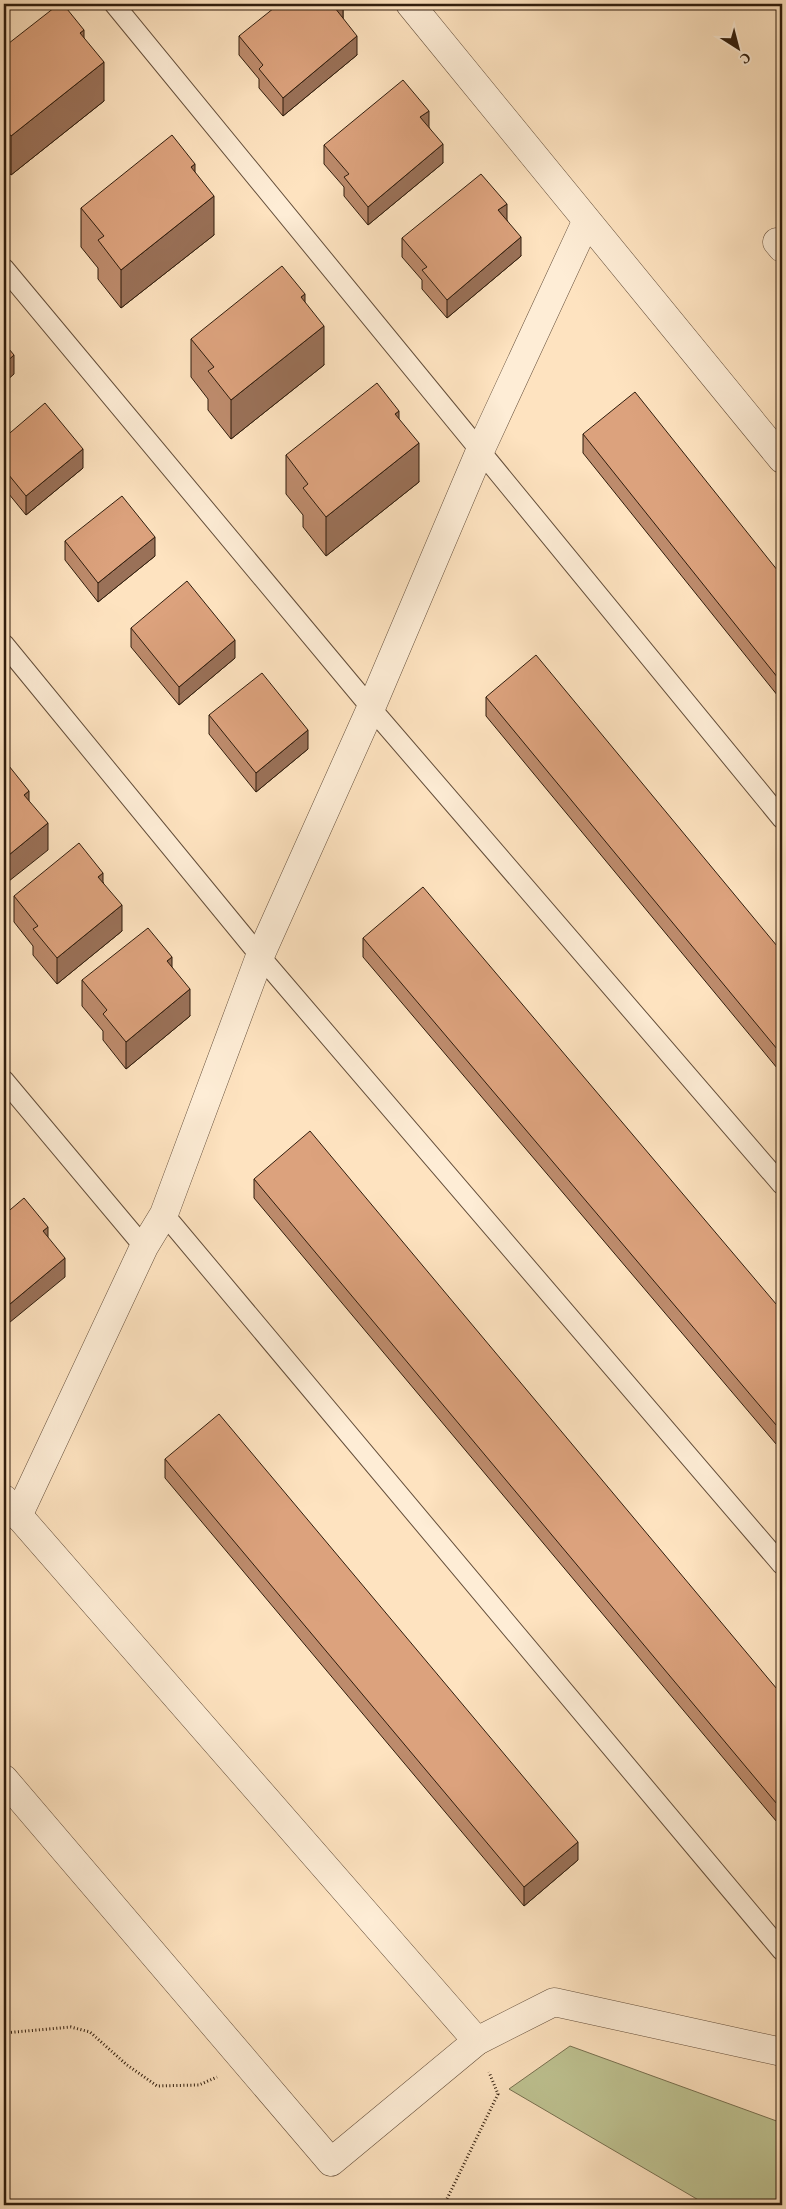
<svg xmlns="http://www.w3.org/2000/svg" width="786" height="2209" viewBox="0 0 786 2209" font-family="Vollkorn,serif">
<style>
.green{fill:#bfc493;stroke:#787050}
.lines{fill:none;stroke-linecap:round;stroke-linejoin:round}
.lane-casing{stroke:#644e3a;stroke-width:21}
.street-casing{stroke:#644e3a;stroke-width:29}
.path{stroke:#301d0d;stroke-width:3;stroke-dasharray:1 2.5;stroke-linecap:butt}
.lane{stroke:#feedd6;stroke-width:19}
.street{stroke:#feedd6;stroke-width:28}
.wall{fill:#bd8b6c;stroke:#301d0d}
.shaded-wall{fill:#9a7158;stroke:#301d0d}
.building{fill:#dca27d;stroke:#301d0d}
</style>
<rect width="100%" height="100%" fill="#fee3c0"/>
<filter id="stains"><feTurbulence type="fractalNoise" baseFrequency=".004" numOctaves="4"/><feColorMatrix values="0 0 0 0 .2 0 0 0 0 .09 0 0 0 0 .02 0 0 0 .5 -.17"/></filter>
<radialGradient id="worn" r=".72"><stop offset=".6" stop-color="#630" stop-opacity="0"/><stop offset="1" stop-color="#630" stop-opacity=".3"/></radialGradient>
<!-- green -->
<path class="green" d="M570 2046 782 2123V2205H707L509 2089Z"/>
<g class="lines">
<!-- lane casing -->
<g class="lane-casing">
<g id="lane">
<path d="M114 4 782 819"/>
<path d="M4 268 371 708 782 1185"/>
<path d="M4 644 260 956 782 1565"/>
<path d="M4 1080 144 1247"/>
<path d="M164 1214 782 1951"/>
</g>
</g>
<!-- street casing -->
<g class="street-casing">
<g id="street">
<path d="M410 4 782 459"/>
<path d="M777 242 782 248"/>
<path d="M4 1499 477 2041"/>
<path d="M18 1516 144 1247 164 1214 260 956 371 708 480 451 586 222"/>
<path d="M4 1779 331 2162 477 2041 554 2002 782 2052"/>
</g>
</g>
<!-- path -->
<g class="path">
<path d="M4 2033 71 2027 90 2032 127 2065 157 2086 199 2085 217 2077"/>
<path d="M444 2205 498 2094 489 2072"/>
</g>
<!-- lane -->
<use href="#lane" class="lane"/>
<!-- street -->
<use href="#street" class="street"/>
</g>
<!-- wall -->
<g class="wall">
<path d="M343 4V18L357 55 283 116 259 88V79L239 55V36Z"/>
<path d="M84 38 104 101 11 175 4 166V47Z"/>
<path d="M429 127 443 163 368 225 344 196V187L324 164V145Z"/>
<path d="M195 172 214 235 121 308 98 279V268L81 247V208Z"/>
<path d="M507 220 521 256 447 318 422 289V280L402 257V238Z"/>
<path d="M305 302 324 365 231 439 208 410V399L191 377V339Z"/>
<path d="M399 419 419 482 326 556 303 527V515L286 494V455Z"/>
<path d="M583 434 782 576V701L583 453Z"/>
<path d="M4 438 83 468 26 515 4 488Z"/>
<path d="M65 541 155 556 98 602 65 560Z"/>
<path d="M131 628 235 658 179 705 131 647Z"/>
<path d="M486 697 782 952V1074L486 716Z"/>
<path d="M209 715 308 749 256 792 209 734Z"/>
<path d="M103 882 122 931 57 984 33 955V946L14 922V896Z"/>
<path d="M363 938 782 1311V1451L363 957Z"/>
<path d="M172 967 190 1016 126 1069 103 1040V1031L82 1006V980Z"/>
<path d="M254 1179 782 1695V1828L254 1198Z"/>
<path d="M165 1459 578 1860 524 1906 165 1478Z"/>
</g>
<!-- shaded-wall -->
<g class="shaded-wall">
<path d="M341 4H343V21L335 8Z"/>
<path d="M84 30V69L80 33Z"/>
<path d="M357 36V55L283 116V98Z"/>
<path d="M104 62V101L11 175V136Z"/>
<path d="M429 111V130L420 117Z"/>
<path d="M443 144V163L368 225V207Z"/>
<path d="M195 164V203L191 167Z"/>
<path d="M214 196V235L121 308V270Z"/>
<path d="M507 204V222L498 210Z"/>
<path d="M521 237V256L447 318V300Z"/>
<path d="M305 294V333L301 297Z"/>
<path d="M324 326V365L231 439V400Z"/>
<path d="M14 355V374L4 383V364Z"/>
<path d="M399 411V450L395 414Z"/>
<path d="M419 443V482L326 556V517Z"/>
<path d="M83 449V468L26 515V496Z"/>
<path d="M155 537V556L98 602V583Z"/>
<path d="M235 640V658L179 705V687Z"/>
<path d="M308 730V749L256 792V773Z"/>
<path d="M29 791V817L24 795Z"/>
<path d="M48 823V850L4 885V859Z"/>
<path d="M103 873V899L98 877Z"/>
<path d="M122 905V931L57 984V958Z"/>
<path d="M172 957V983L167 961Z"/>
<path d="M190 989V1016L126 1069V1042Z"/>
<path d="M48 1227V1246L43 1231Z"/>
<path d="M65 1258V1277L4 1327V1309Z"/>
<path d="M578 1842V1860L524 1906V1887Z"/>
</g>
<!-- building -->
<g class="building">
<path d="M59 4H63L84 30 80 33 104 62 11 136 4 127V47Z"/>
<path d="M279 4H341L335 8 357 36 283 98 259 69 263 65 239 36Z"/>
<path d="M403 80 429 111 420 117 443 144 368 207 344 177 349 174 324 145Z"/>
<path d="M172 135 195 164 191 167 214 196 121 270 98 240 104 236 81 208Z"/>
<path d="M481 174 507 204 498 210 521 237 447 300 422 270 427 267 402 238Z"/>
<path d="M282 266 305 294 301 297 324 326 231 400 208 371 214 367 191 339Z"/>
<path d="M4 343 14 355 4 364Z"/>
<path d="M377 383 399 411 395 414 419 443 326 517 303 488 308 484 286 455Z"/>
<path d="M635 392 782 576V683L583 434Z"/>
<path d="M45 403 83 449 26 496 4 469V438Z"/>
<path d="M122 496 155 537 98 583 65 541Z"/>
<path d="M187 581 235 640 179 687 131 628Z"/>
<path d="M536 655 782 952V1055L486 697Z"/>
<path d="M262 673 308 730 256 773 209 715Z"/>
<path d="M5 761 29 791 24 795 48 823 4 859V762Z"/>
<path d="M79 843 103 873 98 877 122 905 57 958 33 929 38 926 14 896Z"/>
<path d="M423 887 782 1311V1432L363 938Z"/>
<path d="M148 928 172 957 167 961 190 989 126 1042 103 1014 107 1010 82 980Z"/>
<path d="M310 1131 782 1695V1810L254 1179Z"/>
<path d="M24 1198 48 1227 43 1231 65 1258 4 1309V1215Z"/>
<path d="M219 1414 578 1842 524 1887 165 1459Z"/>
</g>
<!-- margin -->
<rect width="786" height="2209" fill="none" stroke="#fee3c0" stroke-width="20"/>
<rect x="5" y="5" width="776" height="2199" fill="none" stroke="#301d0d" stroke-width="2.5"/>
<rect x="10" y="10" width="766" height="2189" fill="none" stroke="#301d0d"/>
<!-- north arrow -->
<g transform="translate(738 48) rotate(144)" stroke="#feedd6" stroke-width="4" paint-order="stroke">
<path d="M0-4L9 19L0 12L-9 19Z" fill="#301d0d"/>
<text y="-8" font-size="14" font-weight="bold" text-anchor="middle" fill="#301d0d">С</text>
</g>
<rect width="100%" height="100%" filter="url(#stains)"/>
<rect width="100%" height="100%" fill="url(#worn)"/>
</svg>
